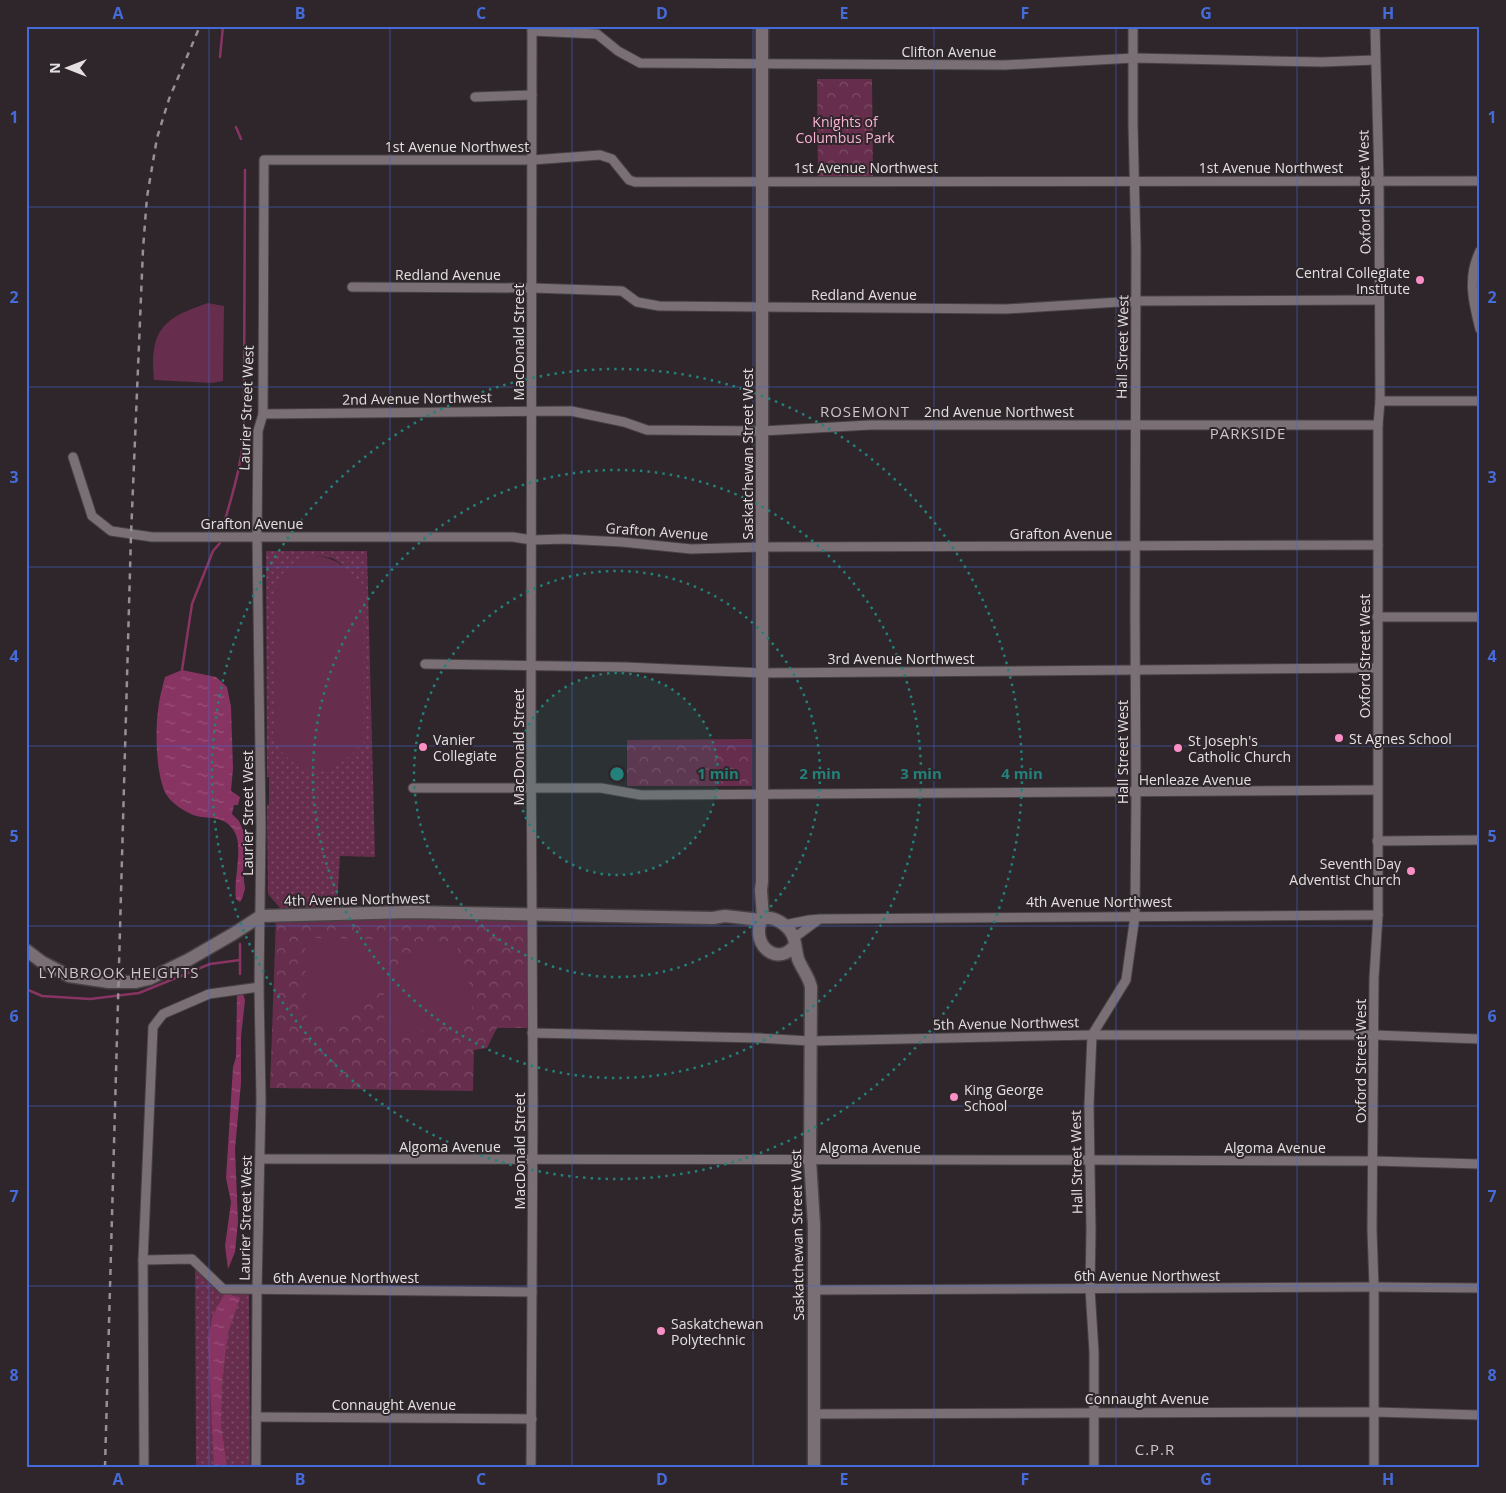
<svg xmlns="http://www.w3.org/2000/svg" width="1506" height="1493" viewBox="0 0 1506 1493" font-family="'Open Sans',sans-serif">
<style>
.grass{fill:url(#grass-dots);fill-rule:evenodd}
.park{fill:url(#park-crowns)}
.pitch{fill:#662e4c}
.water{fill:url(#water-ripples)}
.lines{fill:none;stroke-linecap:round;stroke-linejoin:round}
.stream{stroke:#883463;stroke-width:2.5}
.street-casing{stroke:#474144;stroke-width:11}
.secondary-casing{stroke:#474144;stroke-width:15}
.street{stroke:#796f74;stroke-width:9}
.secondary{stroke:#796f74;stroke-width:12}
.rail{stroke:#969093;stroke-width:2.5;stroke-dasharray:6 6;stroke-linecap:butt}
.grid{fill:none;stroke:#456bda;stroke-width:1;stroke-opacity:0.55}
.ring{fill:none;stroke:#24807a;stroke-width:2.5;stroke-dasharray:2.5 5}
.poi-dot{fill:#fa8fc6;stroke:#2e262a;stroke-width:2}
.labels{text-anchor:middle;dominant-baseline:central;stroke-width:4;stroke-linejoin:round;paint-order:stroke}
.street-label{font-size:14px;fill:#e4dfe1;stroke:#2e262a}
.park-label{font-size:14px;fill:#fbb2d5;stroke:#2e262a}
.poi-label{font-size:14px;fill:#e4dfe1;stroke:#2e262a;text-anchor:start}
.neighbourhood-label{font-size:15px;letter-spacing:1px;fill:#cdc3c8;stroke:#2e262a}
.centre{fill:#24807a;stroke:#2e262a;stroke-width:2.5}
.ring-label{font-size:15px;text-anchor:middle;font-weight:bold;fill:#24807a;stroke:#2e262a;stroke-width:4;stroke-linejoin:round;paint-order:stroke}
.neatline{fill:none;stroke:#456bda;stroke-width:2}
.grid-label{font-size:16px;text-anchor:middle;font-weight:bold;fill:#456bda}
</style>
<defs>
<pattern id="grass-dots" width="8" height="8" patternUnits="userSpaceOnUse" patternTransform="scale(1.25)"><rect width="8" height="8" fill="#662e4c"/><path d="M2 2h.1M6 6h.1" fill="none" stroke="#7c4c66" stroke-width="1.8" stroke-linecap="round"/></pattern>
<pattern id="park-crowns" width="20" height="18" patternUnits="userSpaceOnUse" patternTransform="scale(1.25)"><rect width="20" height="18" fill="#662e4c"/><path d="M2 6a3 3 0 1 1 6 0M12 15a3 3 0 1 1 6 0" fill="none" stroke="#7c4c66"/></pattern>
<pattern id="water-ripples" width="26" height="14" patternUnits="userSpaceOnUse" patternTransform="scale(1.25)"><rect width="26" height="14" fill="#883463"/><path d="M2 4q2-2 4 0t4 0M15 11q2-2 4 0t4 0" fill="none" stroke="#995179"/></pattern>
</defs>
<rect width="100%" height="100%" fill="#2e262a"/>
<!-- grass -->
<g class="grass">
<path d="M266 551H367L375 857 340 856 337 907 280 908 268 894 267 805 269 804V777H267ZM316 555 332 558 342 564 363 743 341 762 279 748 274 735V716Z"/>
<path d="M195 1258 224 1286 249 1292 250 1467H196Z"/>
</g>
<!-- park -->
<g class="park">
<path d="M817 79H872L873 179H818Z"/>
<path d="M752 739V786H627V740Z"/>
<path d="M276 918H529L528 1028H497L487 1048 474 1050 473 1091 270 1088Z"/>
</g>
<!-- pitch -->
<g class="pitch">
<path d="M208 303 224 306 223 381 212 383 154 380C149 330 163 318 208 303Z"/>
<path d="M316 555C340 560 349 568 363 588V743C353 753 342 765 329 769 305 775 280 759 274 736 273 730 274 723 274 716L275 591C283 569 292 559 316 555Z"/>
<path d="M309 938 393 940 388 973 376 997 351 1016 330 1024 307 1022 305 944Z"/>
<path d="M455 941C462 964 482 1002 466 1023L389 1036C385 1023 382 1012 383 998 384 992 388 986 390 981 404 952 424 943 455 941Z"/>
</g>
<!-- water -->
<g class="water">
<path d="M182 670 216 677 227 687 231 707 233 768 231 791 240 797 238 805H234L232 814 239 821 246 837 243 872 245 889 242 899 240 902 236 899C233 880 244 846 234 831 224 814 208 820 193 815 184 811 171 803 166 794 156 776 155 731 158 711 159 699 162 688 165 677Z"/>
<path d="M237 994H243L245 1000 241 1037V1083L235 1149 238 1222 235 1252 228 1269 225 1246 231 1202 226 1178 233 1067 236 1057Z"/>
<path d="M225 1293 240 1298 228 1333 222 1382 221 1425 227 1467H214L208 1339 213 1315Z"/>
</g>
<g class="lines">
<!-- stream -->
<g class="stream">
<path d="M220 57 223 26"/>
<path d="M236 127 241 139"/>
<path d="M244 399 245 170"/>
<path d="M225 520C235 486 245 452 244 417"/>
<path d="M182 670 192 604 213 551 220 543"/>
<path d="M240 944V974"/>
<path d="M26 989 42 996 90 999 139 993 210 964 240 960"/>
</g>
<!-- street casing -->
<g class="street-casing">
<g id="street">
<path d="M532 31 597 34 618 51 640 63 1005 65 1134 58 1322 62 1375 60"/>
<path d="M475 97 532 95"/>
<path d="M1480 251C1467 277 1473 302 1480 329"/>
<path d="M352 287 532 288 622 291 637 302 659 306 1006 309 1136 301 1379 300"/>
<path d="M1380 401H1480"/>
<path d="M263 414 571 411 624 422 647 430 762 431 870 425H1378"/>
<path d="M73 457 92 516 111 531 152 537H513L532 540 564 539 622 542 691 549 762 547 1378 545"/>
<path d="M1377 617H1480"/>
<path d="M425 664 625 667 762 673 1377 668"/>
<path d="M413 788H601L641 795 1377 790"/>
<path d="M1377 841 1480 840"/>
<path d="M784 925 809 920 820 919 1378 915"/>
<path d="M794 938 818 920"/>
<path d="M532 1033 759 1038 810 1041 1092 1035H1374L1480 1039"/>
<path d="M260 1159 1089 1160 1374 1161 1480 1164"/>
<path d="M143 1260 192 1259 223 1289 532 1292"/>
<path d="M814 1290 1374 1287 1480 1288"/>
<path d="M814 1414 1374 1412 1480 1415"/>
<path d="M256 1417 532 1419"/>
<path d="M144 1467 143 1260 153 1027 163 1014 209 994 259 987"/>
<path d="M256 1467 257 1290 261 1100 259 987 261 826 257 536 258 431 263 414 264 160H532L600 155 612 159 629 180 635 182 1480 181"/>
<path d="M531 1467 533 1104 531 734 532 26"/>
<path d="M1094 1467V1352L1090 1289 1091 1230 1089 1105 1092 1035 1126 980 1135 916 1136 793 1135 614 1136 248 1133 125V26"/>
<path d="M1374 1467V1287L1372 1230 1374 978 1378 915V425L1380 401 1379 181 1375 26"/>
</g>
</g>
<!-- secondary casing -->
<g class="secondary-casing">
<g id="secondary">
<path d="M762 26V881L761 890 763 918"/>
<path d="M795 945C779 967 751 947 761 920 773 913 791 927 794 939 796 946 796 952 798 959 802 969 809 977 811 987L810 1160 814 1225V1467"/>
<path d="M26 950 42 962 69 976 109 982H136L149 979 188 960 233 934 261 916 410 912 713 918 725 916 761 920"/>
</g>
</g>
<!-- street -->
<use href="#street" class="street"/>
<!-- secondary -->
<use href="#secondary" class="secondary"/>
<!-- rail -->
<path class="rail" d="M105 1467 131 535 143 249 147 197 157 138 169 99 200 26"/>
</g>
<!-- grid -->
<path class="grid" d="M209 26V1467M390 26V1467M572 26V1467M753 26V1467M934 26V1467M1116 26V1467M1297 26V1467M26 207H1480M26 387H1480M26 567H1480M26 746H1480M26 926H1480M26 1106H1480M26 1286H1480"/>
<!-- distance rings -->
<circle cx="617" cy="774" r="101" fill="#24807a" fill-opacity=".12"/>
<g class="ring">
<circle cx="617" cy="774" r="101"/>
<circle cx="617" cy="774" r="203"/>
<circle cx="617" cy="774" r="304"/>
<circle cx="617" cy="774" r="405"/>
</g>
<!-- markers -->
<g class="poi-dot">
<circle cx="1420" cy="280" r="5"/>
<circle cx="1339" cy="738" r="5"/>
<circle cx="423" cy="747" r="5"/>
<circle cx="1178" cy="748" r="5"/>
<circle cx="1411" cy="871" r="5"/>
<circle cx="954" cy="1097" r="5"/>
<circle cx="661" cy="1331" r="5"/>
</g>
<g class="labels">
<!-- street labels -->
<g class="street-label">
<text x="949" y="51">Clifton Avenue</text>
<text x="457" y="146">1st Avenue Northwest</text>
<text x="866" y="167">1st Avenue Northwest</text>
<text x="1271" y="167">1st Avenue Northwest</text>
<text transform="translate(1364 192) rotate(-91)">Oxford Street West</text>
<text x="448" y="274">Redland Avenue</text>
<text x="864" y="294">Redland Avenue</text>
<text transform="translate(518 342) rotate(-90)">MacDonald Street</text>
<text transform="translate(1122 347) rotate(-89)">Hall Street West</text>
<text transform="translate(417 398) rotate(-1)">2nd Avenue Northwest</text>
<text transform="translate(246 408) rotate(-88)">Laurier Street West</text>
<text x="999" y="411">2nd Avenue Northwest</text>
<text transform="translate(747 454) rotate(-90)">Saskatchewan Street West</text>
<text x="252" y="523">Grafton Avenue</text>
<text transform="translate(657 531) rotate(4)">Grafton Avenue</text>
<text x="1061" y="533">Grafton Avenue</text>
<text transform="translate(1364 656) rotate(-90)">Oxford Street West</text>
<text x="901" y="658">3rd Avenue Northwest</text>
<text transform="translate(518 747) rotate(-90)">MacDonald Street</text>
<text transform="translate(1122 752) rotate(-90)">Hall Street West</text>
<text x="1195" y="779">Henleaze Avenue</text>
<text transform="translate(247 813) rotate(-90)">Laurier Street West</text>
<text transform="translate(357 899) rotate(-1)">4th Avenue Northwest</text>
<text x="1099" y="901">4th Avenue Northwest</text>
<text transform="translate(1006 1023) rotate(-1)">5th Avenue Northwest</text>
<text transform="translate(1360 1061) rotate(-90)">Oxford Street West</text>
<text x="450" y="1146">Algoma Avenue</text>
<text x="870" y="1147">Algoma Avenue</text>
<text x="1275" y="1147">Algoma Avenue</text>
<text transform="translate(519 1151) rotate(-90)">MacDonald Street</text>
<text transform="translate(1076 1162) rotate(-91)">Hall Street West</text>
<text transform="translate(245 1218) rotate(-89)">Laurier Street West</text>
<text transform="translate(797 1235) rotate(-91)">Saskatchewan Street West</text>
<text x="1147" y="1275">6th Avenue Northwest</text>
<text x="346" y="1277">6th Avenue Northwest</text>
<text x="1147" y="1398">Connaught Avenue</text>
<text x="394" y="1404">Connaught Avenue</text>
</g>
<!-- park labels -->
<g class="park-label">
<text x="845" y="121">Knights of<tspan x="845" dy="16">Columbus Park</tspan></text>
</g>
<!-- poi labels -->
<g class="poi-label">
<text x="1410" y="272" text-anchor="end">Central Collegiate<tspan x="1410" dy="16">Institute</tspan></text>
<text x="1349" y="738">St Agnes School</text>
<text x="433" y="739">Vanier<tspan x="433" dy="16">Collegiate</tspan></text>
<text x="1188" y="740">St Joseph's<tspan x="1188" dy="16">Catholic Church</tspan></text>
<text x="1401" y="863" text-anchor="end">Seventh Day<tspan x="1401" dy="16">Adventist Church</tspan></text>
<text x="964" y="1089">King George<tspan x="964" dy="16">School</tspan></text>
<text x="671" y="1323">Saskatchewan<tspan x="671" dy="16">Polytechnic</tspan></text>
</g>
<!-- neighbourhood labels -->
<g class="neighbourhood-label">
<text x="865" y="411">ROSEMONT</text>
<text x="1248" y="433">PARKSIDE</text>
<text x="119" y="972">LYNBROOK HEIGHTS</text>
<text x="1155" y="1449">C.P.R</text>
</g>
</g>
<circle cx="617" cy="774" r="8" class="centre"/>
<g class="ring-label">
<text x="718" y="779">1 min</text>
<text x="820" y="779">2 min</text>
<text x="921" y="779">3 min</text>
<text x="1022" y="779">4 min</text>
</g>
<!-- border -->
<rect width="1506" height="1493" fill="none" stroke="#2e262a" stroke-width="55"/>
<!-- north arrow -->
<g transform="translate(68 68) rotate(270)" stroke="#2e262a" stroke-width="4" paint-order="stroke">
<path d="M0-4L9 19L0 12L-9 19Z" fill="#e4dfe1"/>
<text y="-8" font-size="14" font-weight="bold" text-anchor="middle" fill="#e4dfe1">N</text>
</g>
<rect x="28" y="28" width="1450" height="1438" class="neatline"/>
<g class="grid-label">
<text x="118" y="19">A</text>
<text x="300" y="19">B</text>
<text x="481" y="19">C</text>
<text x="662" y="19">D</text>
<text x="844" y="19">E</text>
<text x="1025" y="19">F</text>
<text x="1206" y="19">G</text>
<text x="1388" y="19">H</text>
<text x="14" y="123">1</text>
<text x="1492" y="123">1</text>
<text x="14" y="303">2</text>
<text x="1492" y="303">2</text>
<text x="14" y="483">3</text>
<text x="1492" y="483">3</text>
<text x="14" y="662">4</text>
<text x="1492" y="662">4</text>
<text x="14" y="842">5</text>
<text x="1492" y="842">5</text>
<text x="14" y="1022">6</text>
<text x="1492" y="1022">6</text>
<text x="14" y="1202">7</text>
<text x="1492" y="1202">7</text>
<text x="14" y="1381">8</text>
<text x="1492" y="1381">8</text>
<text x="118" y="1485">A</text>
<text x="300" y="1485">B</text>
<text x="481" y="1485">C</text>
<text x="662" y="1485">D</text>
<text x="844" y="1485">E</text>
<text x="1025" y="1485">F</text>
<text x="1206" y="1485">G</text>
<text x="1388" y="1485">H</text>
</g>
</svg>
